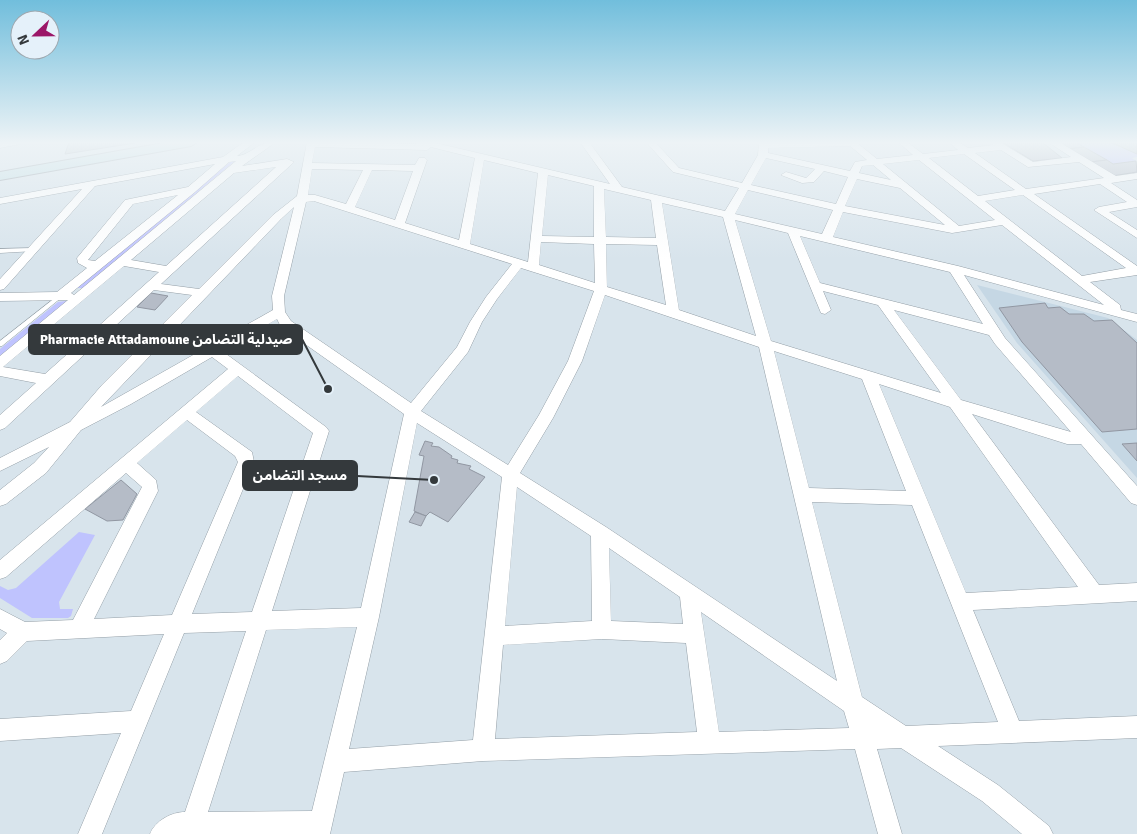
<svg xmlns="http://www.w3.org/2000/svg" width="1137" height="834" viewBox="0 0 1137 834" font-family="Signika,'Noto Sans Arabic',sans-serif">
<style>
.built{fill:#c5d7e4}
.green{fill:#bfc3fe}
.building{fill:#b5bcc7;stroke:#9197a2}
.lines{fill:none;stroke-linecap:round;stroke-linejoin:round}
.lane-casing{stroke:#949fa7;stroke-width:1}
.street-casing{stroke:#949fa7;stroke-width:1}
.secondary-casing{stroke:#949fa7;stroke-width:2}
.lane{fill:#fff;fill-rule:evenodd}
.street{fill:#fff;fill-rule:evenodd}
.secondary{fill:#c2e0e6;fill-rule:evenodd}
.leader{fill:none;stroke:#34393c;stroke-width:2}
.callout-dot{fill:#34393c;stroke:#e5f1fa;stroke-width:2}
.callout{fill:#34393c;stroke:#34393c;stroke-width:2}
.callout-label{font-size:14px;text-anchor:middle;font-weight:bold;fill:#fff}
</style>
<rect width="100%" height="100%" fill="#d8e4ec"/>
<!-- built -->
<path class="built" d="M977 285 1108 318 1137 340V478L1017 343Z"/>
<!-- green -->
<g class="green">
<path d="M1075 142H1110L1137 154V157L1132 158 1136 161 1113 164Z"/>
<path d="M235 161 83 288H77L230 162Z"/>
<path d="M66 301V302L0 356V349L58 302Z"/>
<path d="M79 532 95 535 59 602 60 609H73L71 616 68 618H32L0 598V586L8 590 16 588Z"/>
</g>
<!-- building -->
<g class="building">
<path d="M69 142H133L135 143 65 154Z"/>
<path d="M1002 142H1042L1062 158 1033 161Z"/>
<path d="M1057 142H1075L1084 147 1068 149Z"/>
<path d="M1110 142H1137V154Z"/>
<path d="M1084 147 1107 160 1090 162 1068 149Z"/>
<path d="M1107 160 1113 164 1136 161 1137 172 1112 176 1090 162Z"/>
<path d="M151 293 168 296 155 310 137 307Z"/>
<path d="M1045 303 1048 308 1060 307 1069 314H1084L1094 321 1112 320 1137 343V429L1102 432 1022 342 999 308Z"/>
<path d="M425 441 433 443 431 446 439 447 452 456 451 458 458 460 457 463 471 466 469 469 485 477 448 522 430 512 426 516 414 511 424 456 419 455Z"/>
<path d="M1137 443V461L1122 444Z"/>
<path d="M121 480 137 494 123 520 107 521 85 509Z"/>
<path d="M415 512 426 516 421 526 409 522Z"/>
</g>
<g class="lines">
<!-- lane casing -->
<g class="lane-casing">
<g id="lane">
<path d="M33 248 36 250 35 251 0 253V249Z"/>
<path d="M60 294 63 296 62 297 2 346H0V341Z"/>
</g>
</g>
<!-- street casing -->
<g class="street-casing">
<g id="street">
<path d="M0 142H22L20 144 0 148Z"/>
<path d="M244 142H255L237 156C251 155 258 141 276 142L242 166 287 159 294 162 161 284 199 289 273 215 297 196 307 142 417 144 416 142H431L610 184 580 142H589L622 187 725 211 739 188 673 172 646 142H655L679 168 742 183 758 155 759 142H856L877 159 913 155 898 142H907L923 154 958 150 949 142H959L968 148 993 145 992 142H1000L1033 162 1071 157 1048 142H1059L1116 176 1137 173V179L1111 183 1137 200V207L1109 212 1137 230V238L1094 210 1099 207 1127 202 1100 184 1034 194 1137 266V275L1090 282 1120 305 1121 310 1137 314V322L964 275 1005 338 1137 486V505L1131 503 1081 444H1067L972 414 1099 585 1137 583V601L973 610 1019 721 1137 716V738L938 746 998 785 1049 826 1053 834H1022L982 801 901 748 877 749 902 834H878L855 749 483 761 344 772 330 834H150C155 821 171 812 185 812L246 631 184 633 102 834H78L121 733 0 741V719L131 711 164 634 27 641 7 661 0 664V640L7 633 0 629V609L25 622 73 620 142 487 126 473 6 577 0 579V560L228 369 212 357 131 404 81 430 46 473 6 504 0 506V490L34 463 49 447 0 471V458L70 422 102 385 192 295 154 290 5 428 0 430V415L36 383 0 376V356L68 300 0 301V293L57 292 87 268 78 263 77 258 125 200 188 187 215 164 95 186 4 289 0 290V279L82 189 0 204V198L223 157ZM850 146 867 160 855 162 850 171 768 153V148ZM315 147 427 150 431 147 475 158 459 240 405 223 427 160 425 158H419L415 165 312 163ZM1001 150 1028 167 1079 162 1104 178 1026 189 975 153ZM964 154 1015 190 978 196 929 158ZM766 158 815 169 806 178 786 172 781 175 802 183 814 182 824 171 848 177 836 204 751 185ZM484 160 538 173 528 262 470 244ZM919 160 995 220 959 226 883 164ZM236 161 74 295 71 293 195 192 229 162ZM873 165 891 180 859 173 862 166ZM276 167 166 266 131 260 234 173ZM312 169 363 170 346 204 315 195H308ZM372 170 413 171 395 220 355 207ZM548 175 594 186V237L542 236ZM857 179 900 188 945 225 845 206ZM604 189 651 200 656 238 606 237ZM748 190 833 210 822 234 735 214ZM178 195 95 261 88 260 133 204ZM1023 195 1126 268 1082 276 985 201ZM314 201 512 264 486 297 470 322 457 347 411 403 291 321 285 312 284 296 306 202ZM662 203 723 217 756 336 679 310ZM294 207 272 296 273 310 101 407 281 219ZM843 212 952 233 1002 225 1104 305 958 266 833 237ZM735 220 788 233 821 313 825 314 831 310 823 291 878 305 941 393 771 341ZM800 236 950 272 983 324 820 283ZM541 242 594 244 595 283 539 265ZM606 244 657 245 666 305 607 287ZM124 266 159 272 45 374 3 367ZM521 268 594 291 568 361 539 415 508 465 421 411 468 352 482 322 497 299ZM605 295 759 347 837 681 606 527 520 473 553 418 582 361ZM894 310 989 335 995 344 1071 432 961 400ZM277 319 281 327 404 414 361 608 272 611 329 431 326 427 222 351ZM774 351 862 379 906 491 809 488ZM238 376 313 433 252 612 192 614 254 462 252 452 196 412ZM879 384 950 407 1078 587 966 593ZM187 420 235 456 238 462 172 615 94 619 158 491 156 480 137 463ZM417 423 502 477 473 740 349 749 379 617ZM517 487 591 536 592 621 505 626ZM812 502 912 505 998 722 906 726 862 697ZM609 548 680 597 683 624 611 621ZM701 612 844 711 849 728 719 732ZM357 627 312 811 208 812 266 630ZM602 639 686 643 697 732 495 739 503 645Z"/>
</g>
</g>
<!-- secondary casing -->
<g class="secondary-casing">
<path id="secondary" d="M169 142H198L191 146 0 180V172Z"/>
</g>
<!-- lane -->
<use href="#lane" class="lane"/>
<!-- street -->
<use href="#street" class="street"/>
<!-- secondary -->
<use href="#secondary" class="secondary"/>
</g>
<!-- sky -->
<linearGradient id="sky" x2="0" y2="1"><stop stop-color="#71bedc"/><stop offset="0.55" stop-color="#edf3f6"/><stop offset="1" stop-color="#edf3f6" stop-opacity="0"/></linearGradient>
<rect width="1137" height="259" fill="url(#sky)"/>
<!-- callouts -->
<path class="leader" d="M328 389L302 339M434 480L357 476"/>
<g class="callout-dot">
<circle cx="328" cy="389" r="5"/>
<circle cx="434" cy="480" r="5"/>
</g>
<g class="callout">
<rect x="29" y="325" width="273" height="29" rx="5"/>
<rect x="243" y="461" width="114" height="29" rx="5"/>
</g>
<g class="callout-label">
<text x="166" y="344">Pharmacie Attadamoune صيدلية التضامن</text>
<text x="300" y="480">مسجد التضامن</text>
</g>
<!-- north arrow -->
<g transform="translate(35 35) rotate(248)"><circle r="24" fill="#e5f1fa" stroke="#9ea7ae"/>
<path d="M0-4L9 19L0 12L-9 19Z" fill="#9b1668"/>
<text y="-8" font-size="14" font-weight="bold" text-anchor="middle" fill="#34393c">N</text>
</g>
</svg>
